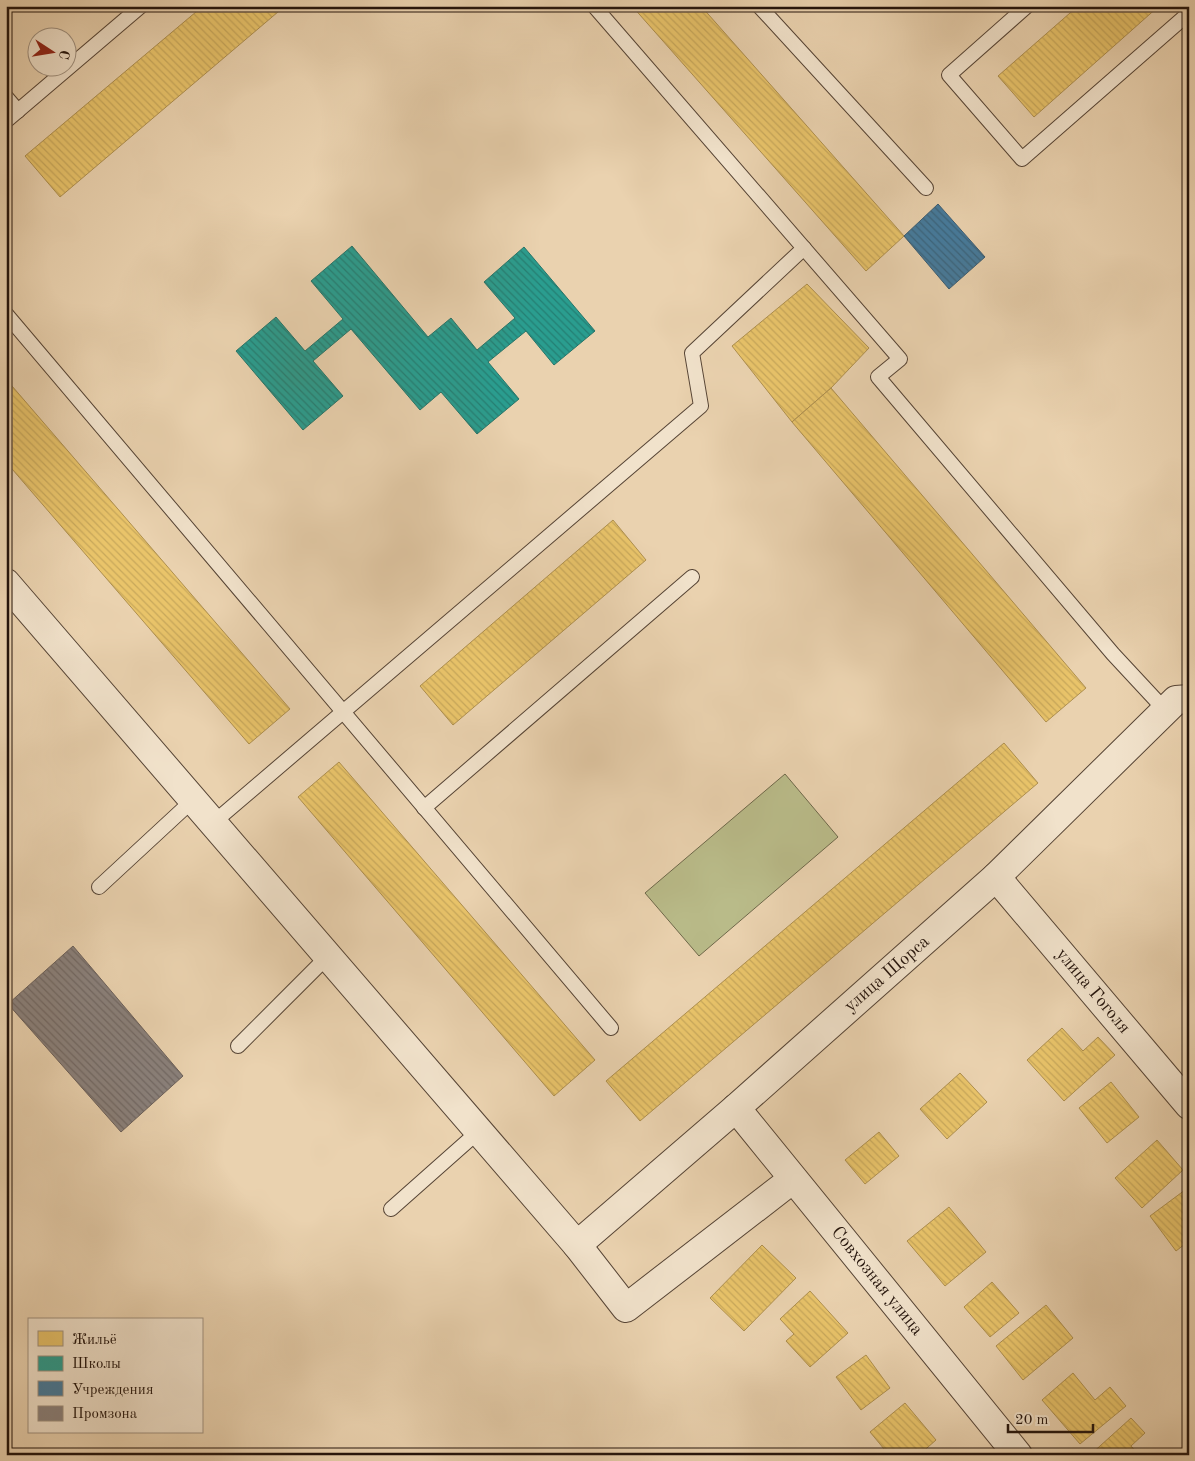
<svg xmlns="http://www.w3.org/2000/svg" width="1195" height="1461" viewBox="0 0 1195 1461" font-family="'Old Standard TT',serif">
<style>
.garden{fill:#b9bb89;stroke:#6e684a}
.homes{fill:url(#homes-back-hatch);stroke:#ae8f4e}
.schools{fill:url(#schools-back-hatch);stroke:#287468}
.public{fill:url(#public-back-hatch);stroke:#3b5c72}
.industry{fill:url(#industry-back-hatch);stroke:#6b605a}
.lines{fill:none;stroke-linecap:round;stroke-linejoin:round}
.lane-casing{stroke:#564435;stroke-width:16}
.street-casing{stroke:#564435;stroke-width:30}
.lane{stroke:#f1e2cb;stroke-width:14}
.street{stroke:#f1e2cb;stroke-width:28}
.labels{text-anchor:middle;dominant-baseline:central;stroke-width:5;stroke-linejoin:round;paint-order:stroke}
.street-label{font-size:18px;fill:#24140c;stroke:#f1e2cb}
</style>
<defs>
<pattern id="homes-back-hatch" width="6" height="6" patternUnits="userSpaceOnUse" patternTransform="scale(1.25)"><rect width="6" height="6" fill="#e9c46a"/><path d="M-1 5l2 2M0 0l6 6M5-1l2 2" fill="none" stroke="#c8a85b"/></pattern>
<pattern id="schools-back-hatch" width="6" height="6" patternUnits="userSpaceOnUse" patternTransform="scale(1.25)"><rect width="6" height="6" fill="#2a9d8f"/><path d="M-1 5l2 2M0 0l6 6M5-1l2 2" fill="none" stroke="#247f73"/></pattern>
<pattern id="public-back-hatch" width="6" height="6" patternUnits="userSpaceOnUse" patternTransform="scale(1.25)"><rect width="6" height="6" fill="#457b9d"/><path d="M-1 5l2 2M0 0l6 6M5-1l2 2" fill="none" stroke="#39647e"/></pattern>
<pattern id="industry-back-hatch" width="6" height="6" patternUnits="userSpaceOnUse" patternTransform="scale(1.25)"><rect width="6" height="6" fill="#8a817c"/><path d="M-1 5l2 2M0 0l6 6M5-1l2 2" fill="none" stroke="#716864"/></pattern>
</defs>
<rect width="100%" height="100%" fill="#ead2af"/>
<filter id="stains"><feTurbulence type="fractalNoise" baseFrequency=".004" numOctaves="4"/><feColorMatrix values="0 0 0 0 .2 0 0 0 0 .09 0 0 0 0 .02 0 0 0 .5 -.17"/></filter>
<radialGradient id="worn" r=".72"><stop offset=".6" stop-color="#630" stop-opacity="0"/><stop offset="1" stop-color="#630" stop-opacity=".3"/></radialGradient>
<!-- garden -->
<path class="garden" d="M785 774 838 837 699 956 645 893Z"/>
<!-- homes -->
<g class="homes">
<path d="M203 6H285L60 197 25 156Z"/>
<path d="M632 6H701L904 236 866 271Z"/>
<path d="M1078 6H1159L1034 117 998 76Z"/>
<path d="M807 284 869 348 831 388 792 422 732 346Z"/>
<path d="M6 379 290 709 249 744 6 462Z"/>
<path d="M831 388 1086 688 1046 722 792 422Z"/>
<path d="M613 520 646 560 453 725 420 686Z"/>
<path d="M1004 743 1038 783 640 1121 606 1081Z"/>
<path d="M339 762 595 1060 554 1096 298 797Z"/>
<path d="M1062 1028 1083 1051 1098 1037 1115 1055 1064 1101 1027 1060Z"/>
<path d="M960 1073 987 1102 947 1139 920 1109Z"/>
<path d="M1111 1082 1139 1117 1107 1143 1079 1108Z"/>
<path d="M879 1132 899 1156 865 1184 845 1160Z"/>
<path d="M1157 1140 1183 1170 1142 1208 1115 1178Z"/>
<path d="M1189 1187V1241L1176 1251 1150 1216Z"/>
<path d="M949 1207 986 1252 945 1286 907 1241Z"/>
<path d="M762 1245 796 1278 744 1331 710 1298Z"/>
<path d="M992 1282 1019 1313 990 1337 964 1307Z"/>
<path d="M810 1291 848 1333 810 1367 786 1341 794 1334 780 1319Z"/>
<path d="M1046 1305 1073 1338 1023 1380 996 1346Z"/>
<path d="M866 1355 890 1388 861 1410 836 1377Z"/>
<path d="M1073 1373 1095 1400 1110 1387 1126 1406 1080 1444 1042 1400Z"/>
<path d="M905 1403 936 1440 919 1455H889L870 1432Z"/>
<path d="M1131 1418 1145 1433 1131 1446 1139 1455H1090Z"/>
</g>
<!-- schools -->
<path class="schools" d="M352 246 428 337 451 318 477 350 515 318 484 282 524 247 595 331 554 365 526 331 488 362 519 399 477 434 441 392 420 410 351 329 313 361 343 396 303 430 236 351 276 317 305 351 343 319 311 281Z"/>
<!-- public -->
<path class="public" d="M938 204 985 257 949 289 904 236Z"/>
<!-- industry -->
<path class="industry" d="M73 946 183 1076 121 1132 8 1004Z"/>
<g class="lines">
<!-- lane casing -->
<g class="lane-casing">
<g id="lane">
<path d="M594 6 900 359 878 377 1113 654 1166 711"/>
<path d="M759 6 926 188"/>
<path d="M1027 6 949 75 1022 159 1189 13"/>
<path d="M6 97 18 111"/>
<path d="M6 121 141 6"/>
<path d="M6 314 611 1028"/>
<path d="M424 808 692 577"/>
<path d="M213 823 701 406 692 353 804 248"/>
<path d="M99 887 193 800"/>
<path d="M238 1046 328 956"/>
<path d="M391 1209 479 1131"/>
</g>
</g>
<!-- street casing -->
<g class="street-casing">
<g id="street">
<path d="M6 583 577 1245 626 1308 793 1179"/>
<path d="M996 877 1189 1105"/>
<path d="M736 1108 1018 1455"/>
<path d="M577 1245 736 1108 996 877 1176 700 1189 699"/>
</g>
</g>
<!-- lane -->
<use href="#lane" class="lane"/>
<!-- street -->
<use href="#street" class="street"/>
</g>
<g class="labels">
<!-- street labels -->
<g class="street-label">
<text transform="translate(887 974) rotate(-41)">улица Щорса</text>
<text transform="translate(1093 991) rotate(50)">улица Гоголя</text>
<text transform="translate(877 1281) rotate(51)">Совхозная улица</text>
</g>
</g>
<!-- margin -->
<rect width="1195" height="1461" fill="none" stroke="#ead2af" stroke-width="25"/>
<rect x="8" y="8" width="1180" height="1446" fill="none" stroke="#24140c" stroke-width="2.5"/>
<rect x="12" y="12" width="1170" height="1436" fill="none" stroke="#24140c"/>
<!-- legend -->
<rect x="28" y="1318" width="175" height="115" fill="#f1e2cb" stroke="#9f907f"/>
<rect x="38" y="1331" width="25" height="15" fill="#e9c46a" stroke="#9f907f"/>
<text x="72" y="1344" font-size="15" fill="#24140c">Жильё</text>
<rect x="38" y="1356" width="25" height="15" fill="#2a9d8f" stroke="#9f907f"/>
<text x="72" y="1368" font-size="15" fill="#24140c">Школы</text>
<rect x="38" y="1381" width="25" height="15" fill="#457b9d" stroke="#9f907f"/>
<text x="72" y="1394" font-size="15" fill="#24140c">Учреждения</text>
<rect x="38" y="1406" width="25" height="15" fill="#8a817c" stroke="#9f907f"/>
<text x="72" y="1418" font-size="15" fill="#24140c">Промзона</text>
<!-- north arrow -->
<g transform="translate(52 52) rotate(102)"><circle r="24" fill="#f1e2cb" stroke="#9f907f"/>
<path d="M0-4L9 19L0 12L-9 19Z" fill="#8f2418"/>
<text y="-8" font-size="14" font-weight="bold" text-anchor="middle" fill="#24140c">С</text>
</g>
<!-- scale -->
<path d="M1008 1424v8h85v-8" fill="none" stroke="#24140c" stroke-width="2.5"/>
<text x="1015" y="1424" font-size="15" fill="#24140c" stroke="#f1e2cb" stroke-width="4" paint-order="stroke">20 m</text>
<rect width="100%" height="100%" filter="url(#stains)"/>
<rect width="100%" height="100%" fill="url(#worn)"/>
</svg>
